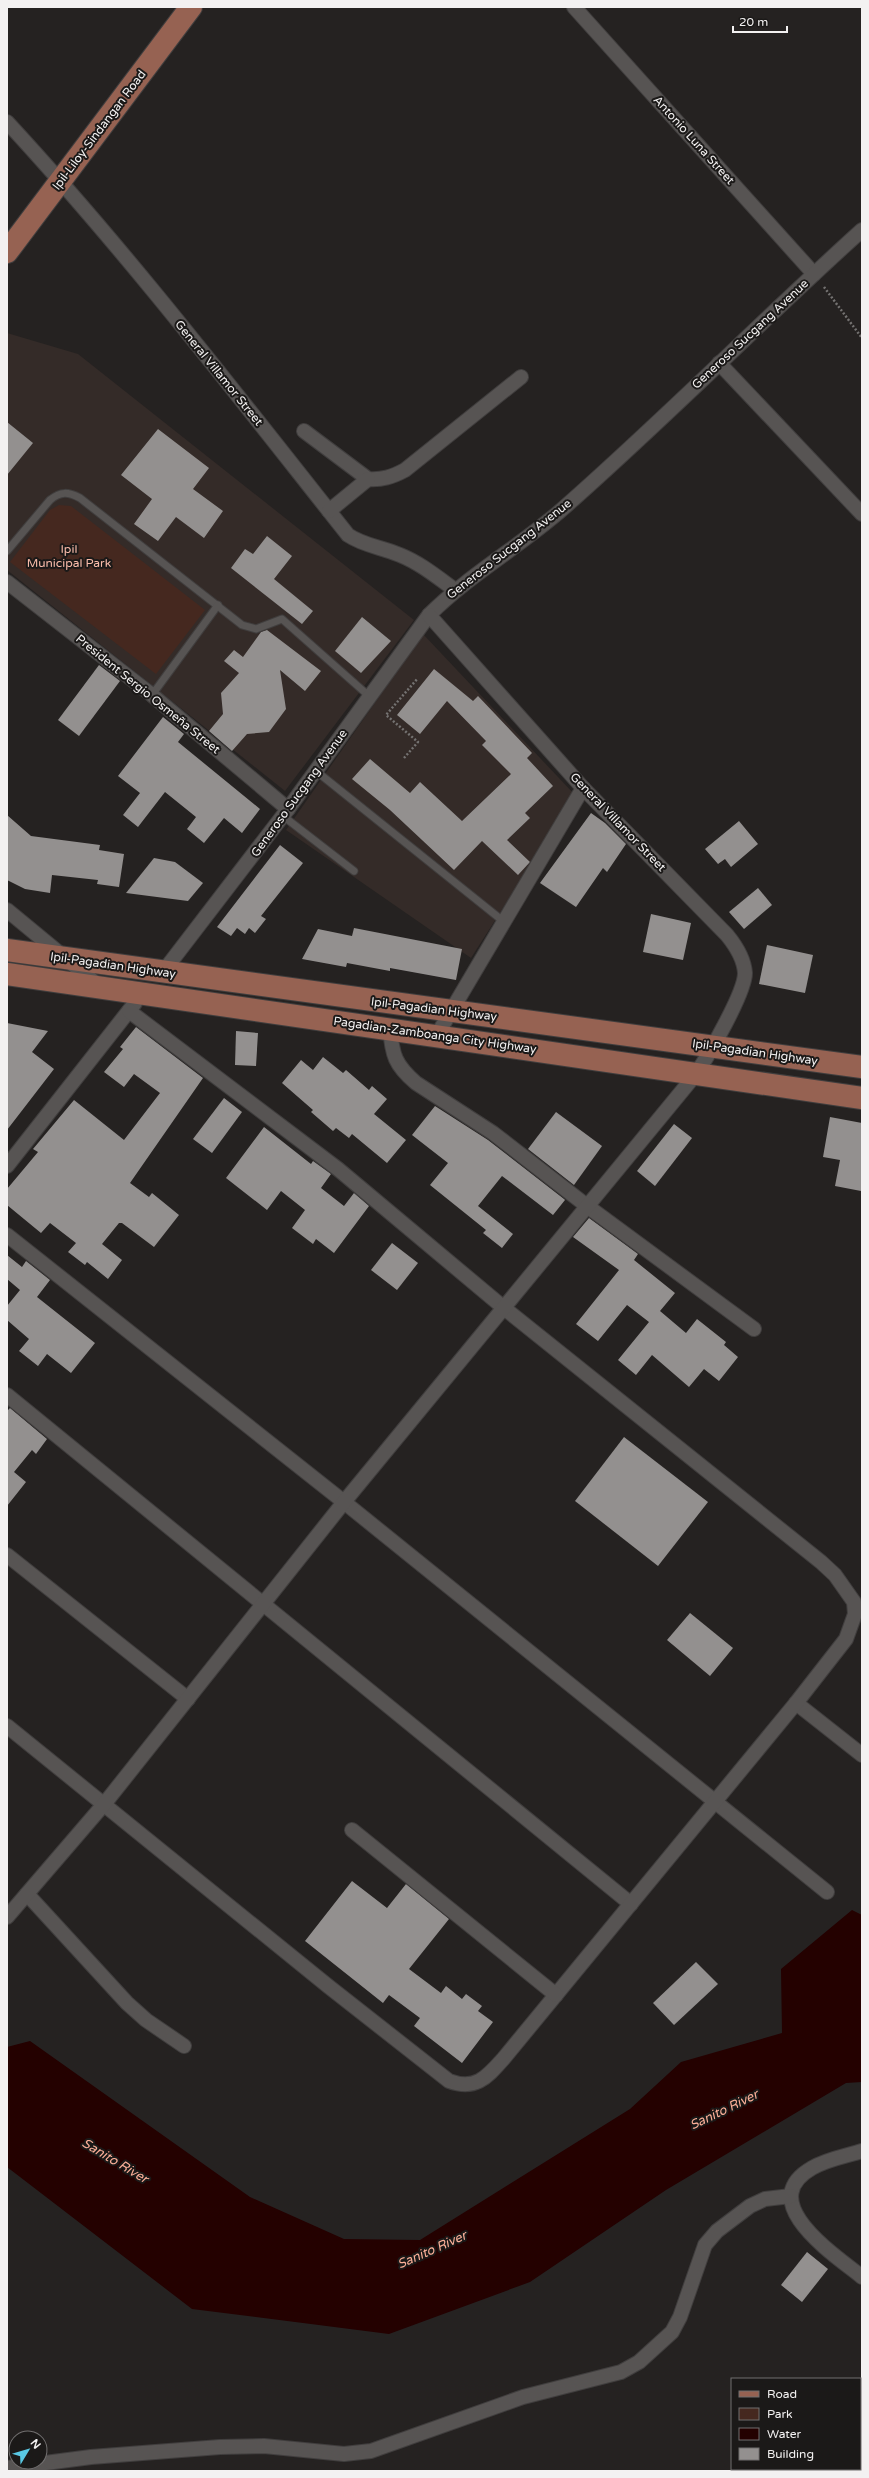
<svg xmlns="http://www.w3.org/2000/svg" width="869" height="2478" viewBox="0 0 869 2478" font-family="'Varela Round',sans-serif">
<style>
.built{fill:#342b28}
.green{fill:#45281f}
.water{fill:#240100}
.building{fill:#93908f}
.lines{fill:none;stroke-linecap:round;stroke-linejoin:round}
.lane-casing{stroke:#403e3e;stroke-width:9}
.street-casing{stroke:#403e3e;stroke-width:16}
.primary-casing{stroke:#403e3e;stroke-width:24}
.path{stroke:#747271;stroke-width:2.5;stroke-dasharray:2 2;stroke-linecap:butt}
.lane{stroke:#575453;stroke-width:7}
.street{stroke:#575453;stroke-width:14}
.primary{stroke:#966252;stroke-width:22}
.labels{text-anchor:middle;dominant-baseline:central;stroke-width:4;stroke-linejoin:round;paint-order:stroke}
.street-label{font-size:12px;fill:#f3f1f1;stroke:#1b1918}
.park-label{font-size:12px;fill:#fabcaa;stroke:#1b1918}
.water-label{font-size:13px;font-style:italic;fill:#fcb099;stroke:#1b1918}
</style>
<rect width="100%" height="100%" fill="#252221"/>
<!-- built -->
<g class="built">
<path d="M7 333 78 354 414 620 285 791 7 570Z"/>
<path d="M423 634 575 795 471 958 286 830Z"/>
</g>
<!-- green -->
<path class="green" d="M59 505 71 506 205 610 156 674 10 562 50 510Z"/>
<!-- water -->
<path class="water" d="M852 1910 862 1915V2082L846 2083 666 2190 530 2282 389 2334 192 2309 7 2167V2047L30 2041 250 2197 344 2239 420 2240 630 2109 681 2062 782 2033 781 1969Z"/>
<!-- building -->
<g class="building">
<path d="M7 422 33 443 7 475Z"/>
<path d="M158 429 209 468 193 489 223 511 204 538 176 517 158 541 134 524 152 499 121 475Z"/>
<path d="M267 536 292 556 274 579 313 611 302 624 231 568 245 549 253 554Z"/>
<path d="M362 617 391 641 361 673 335 651Z"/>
<path d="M267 630 321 671 305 691 280 670 286 709 269 732 247 734 232 751 209 731 223 714 221 693 239 673 224 661 234 650 243 657 261 632Z"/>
<path d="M99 665 120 681 79 736 58 720Z"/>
<path d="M434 669 473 701 478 696 532 753 527 758 553 786 525 813 530 818 507 840 530 862 518 875 482 841 454 870 390 810 352 779 370 759 410 793 420 782 462 821 511 774 482 745 486 741 447 701 420 734 397 715Z"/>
<path d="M163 717 184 734 178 742 260 809 242 833 224 818 204 843 187 829 196 817 165 792 138 827 123 815 140 793 118 776Z"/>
<path d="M591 813 605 823 626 844 607 872 603 868 576 907 540 883Z"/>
<path d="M7 815 31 836 100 845 99 850 124 854 119 887 97 884 98 880 52 875 50 893 25 889 7 880Z"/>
<path d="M739 821 758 844 731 867 725 859 718 864 705 849Z"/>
<path d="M280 845 303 863 261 916 266 919 255 933 249 928 245 934 237 928 231 936 217 927Z"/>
<path d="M154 858 175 862 203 883 188 901 126 893Z"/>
<path d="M758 888 772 905 744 929 729 912Z"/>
<path d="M651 914 691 923 683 960 643 952Z"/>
<path d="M354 928 462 949 456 980 390 968V971L347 963 346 967 302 959 318 929 352 936Z"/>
<path d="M767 945 813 955 805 993 759 984Z"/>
<path d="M7 1023 48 1031 32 1052 54 1069 7 1130Z"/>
<path d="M136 1027 203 1078 130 1183 149 1197 152 1193 179 1215 154 1247 122 1223H119L102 1244 122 1260 108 1279 87 1262 85 1265 68 1252 76 1243 50 1223 41 1233 7 1205V1189L38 1152 33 1149 74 1100 124 1140 160 1093 134 1074 124 1087 104 1072 123 1049 120 1047Z"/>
<path d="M236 1031 258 1033 256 1066 235 1065Z"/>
<path d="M323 1057 343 1073 346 1070 369 1090 372 1086 387 1099 374 1114 406 1140 387 1163 352 1134 349 1138 336 1128 333 1131 311 1112 313 1110 282 1083 301 1060 313 1070Z"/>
<path d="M224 1098 242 1112 212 1153 193 1139Z"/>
<path d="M435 1106 488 1140 564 1199 565 1200 553 1215 502 1176 478 1206 513 1234 502 1248 483 1233 486 1230 430 1185 448 1163 412 1135Z"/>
<path d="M556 1112 602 1146 574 1185 528 1149Z"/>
<path d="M830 1117 862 1123 861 1191 835 1186 840 1160 823 1157Z"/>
<path d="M674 1124 692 1138 655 1186 637 1171Z"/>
<path d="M264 1127 311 1164 313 1161 331 1174 321 1188 344 1206 354 1193 369 1206 334 1253 316 1239 313 1244 292 1228 305 1210 281 1191 267 1210 226 1178Z"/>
<path d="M589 1218 638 1254 634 1260 675 1293 660 1311 686 1333 697 1319 726 1342 724 1345 738 1357 719 1381 704 1369 689 1387 652 1355 636 1375 618 1360 649 1322 627 1305 598 1341 576 1324 619 1270 573 1237Z"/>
<path d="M392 1243 418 1263 397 1290 371 1270Z"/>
<path d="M7 1255 22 1267 26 1261 50 1280 37 1297 95 1343 71 1373 47 1354 38 1366 19 1351 29 1339 7 1320V1306L20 1290 7 1279Z"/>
<path d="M10 1408 47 1439 36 1454 32 1450 14 1472 26 1482 7 1506V1411Z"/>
<path d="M624 1437 708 1502 658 1566 575 1501Z"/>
<path d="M690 1613 733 1648 710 1676 667 1640Z"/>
<path d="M352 1881 387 1908 406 1884 449 1919 409 1969 441 1993 446 1986 462 1999 466 1994 482 2006 478 2011 493 2022 462 2063 414 2026 420 2018 389 1995 383 2003 305 1941Z"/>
<path d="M696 1962 718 1984 674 2025 653 2003Z"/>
<path d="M807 2252 828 2269 802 2302 781 2285Z"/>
</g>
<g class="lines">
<!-- lane casing -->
<g class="lane-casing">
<g id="lane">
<path d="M7 551 50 500C61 491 68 492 80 498L242 625 256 629 282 619 369 696"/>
<path d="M152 695 218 605"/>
<path d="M316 771 503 921"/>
<path d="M283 816 354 871"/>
</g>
</g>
<!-- street casing -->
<g class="street-casing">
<g id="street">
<path d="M574 7 814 274"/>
<path d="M7 122C128 253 237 395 348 535 364 546 382 547 400 555 420 563 437 577 455 590"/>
<path d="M719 363 862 514"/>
<path d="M304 431 368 479C382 480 392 477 405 470L521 377"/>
<path d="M329 511 368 479"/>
<path d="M7 582 152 695 288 809"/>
<path d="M7 910 99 986"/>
<path d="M163 972 288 809 429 615C468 576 517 548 559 512 663 421 760 322 862 230"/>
<path d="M390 1028C392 1055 395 1065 416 1083L493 1133 587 1206 754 1329"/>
<path d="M437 1035 583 788"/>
<path d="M7 1166 135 1003"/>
<path d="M7 1235 344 1502 827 1892"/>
<path d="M7 1395 631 1904"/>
<path d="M7 1555 188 1699"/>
<path d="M796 1703 862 1755"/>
<path d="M7 1726 328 1986 449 2081C476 2091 487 2077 504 2058L796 1703 846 1639 855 1614 854 1602 835 1575 821 1562 504 1308 338 1169 129 1011"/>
<path d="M352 1830 556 1995"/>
<path d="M27 1894 127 2003 146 2020 184 2046"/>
<path d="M7 1917 105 1803 344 1502 696 1074C708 1056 745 993 745 973 744 958 736 946 727 935L583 788 429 615"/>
<path d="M862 2151C846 2156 827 2159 812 2168 753 2202 835 2255 862 2277"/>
<path d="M7 2468 91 2457 220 2447 264 2446 344 2454 371 2451 523 2397 621 2372 639 2362 672 2332 680 2317 705 2245 717 2231 750 2206 765 2199 791 2196"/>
</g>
</g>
<!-- primary casing -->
<g class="primary-casing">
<g id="primary">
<path d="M7 252 191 7"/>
<path d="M7 950 862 1067"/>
<path d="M7 974 862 1098"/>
</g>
</g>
<!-- path -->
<g class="path">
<path d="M824 287 862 338"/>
<path d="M404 758 418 742 386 715 418 678"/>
</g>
<!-- lane -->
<use href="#lane" class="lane"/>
<!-- street -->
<use href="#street" class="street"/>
<!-- primary -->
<use href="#primary" class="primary"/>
</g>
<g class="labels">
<!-- street labels -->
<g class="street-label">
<text transform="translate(99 130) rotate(-53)">Ipil-Liloy-Sindangan Road</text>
<text transform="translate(694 140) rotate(48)">Antonio Luna Street</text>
<text transform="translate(750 334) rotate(-43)">Generoso Sucgang Avenue</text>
<text transform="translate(219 373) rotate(51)">General Villamor Street</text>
<text transform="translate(509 549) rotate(-38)">Generoso Sucgang Avenue</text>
<text transform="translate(148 694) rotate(39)">President Sergio Osmeña Street</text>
<text transform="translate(299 793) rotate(-54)">Generoso Sucgang Avenue</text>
<text transform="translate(618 822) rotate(46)">General Villamor Street</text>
<text transform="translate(113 965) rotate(8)">Ipil-Pagadian Highway</text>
<text transform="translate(434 1009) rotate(7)">Ipil-Pagadian Highway</text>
<text transform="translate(435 1035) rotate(8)">Pagadian-Zamboanga City Highway</text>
<text transform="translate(755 1052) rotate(8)">Ipil-Pagadian Highway</text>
</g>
<!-- park labels -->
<g class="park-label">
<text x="69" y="549">Ipil<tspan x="69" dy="14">Municipal Park</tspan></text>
</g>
<!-- water labels -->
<g class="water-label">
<text transform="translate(724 2110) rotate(-26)">Sanito River</text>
<text transform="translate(115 2161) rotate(31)">Sanito River</text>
<text transform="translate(432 2250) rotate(-24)">Sanito River</text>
</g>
</g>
<!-- border -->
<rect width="869" height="2478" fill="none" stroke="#f3f1f1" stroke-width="16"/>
<!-- legend -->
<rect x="731" y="2378" width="130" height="92" fill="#1b1918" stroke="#716f6f"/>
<rect x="739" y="2391" width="20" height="6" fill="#966252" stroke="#716f6f"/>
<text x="767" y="2398" font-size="12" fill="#f3f1f1">Road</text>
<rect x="739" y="2408" width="20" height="12" fill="#45281f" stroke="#716f6f"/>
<text x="767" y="2418" font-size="12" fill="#f3f1f1">Park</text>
<rect x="739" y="2428" width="20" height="12" fill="#240100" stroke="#716f6f"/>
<text x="767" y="2438" font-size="12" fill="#f3f1f1">Water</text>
<rect x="739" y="2448" width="20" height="12" fill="#93908f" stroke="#716f6f"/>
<text x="767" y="2458" font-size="12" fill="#f3f1f1">Building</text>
<!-- north arrow -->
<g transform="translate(28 2450) rotate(52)"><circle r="19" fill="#1b1918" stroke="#716f6f"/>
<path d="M0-3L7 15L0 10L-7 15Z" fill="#59c8e4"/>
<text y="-6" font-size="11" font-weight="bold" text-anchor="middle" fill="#f3f1f1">N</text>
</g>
<!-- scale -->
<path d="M733 26v6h54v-6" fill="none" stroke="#f3f1f1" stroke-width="2"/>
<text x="739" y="26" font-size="12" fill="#f3f1f1" stroke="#1b1918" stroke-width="3" paint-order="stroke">20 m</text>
</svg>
